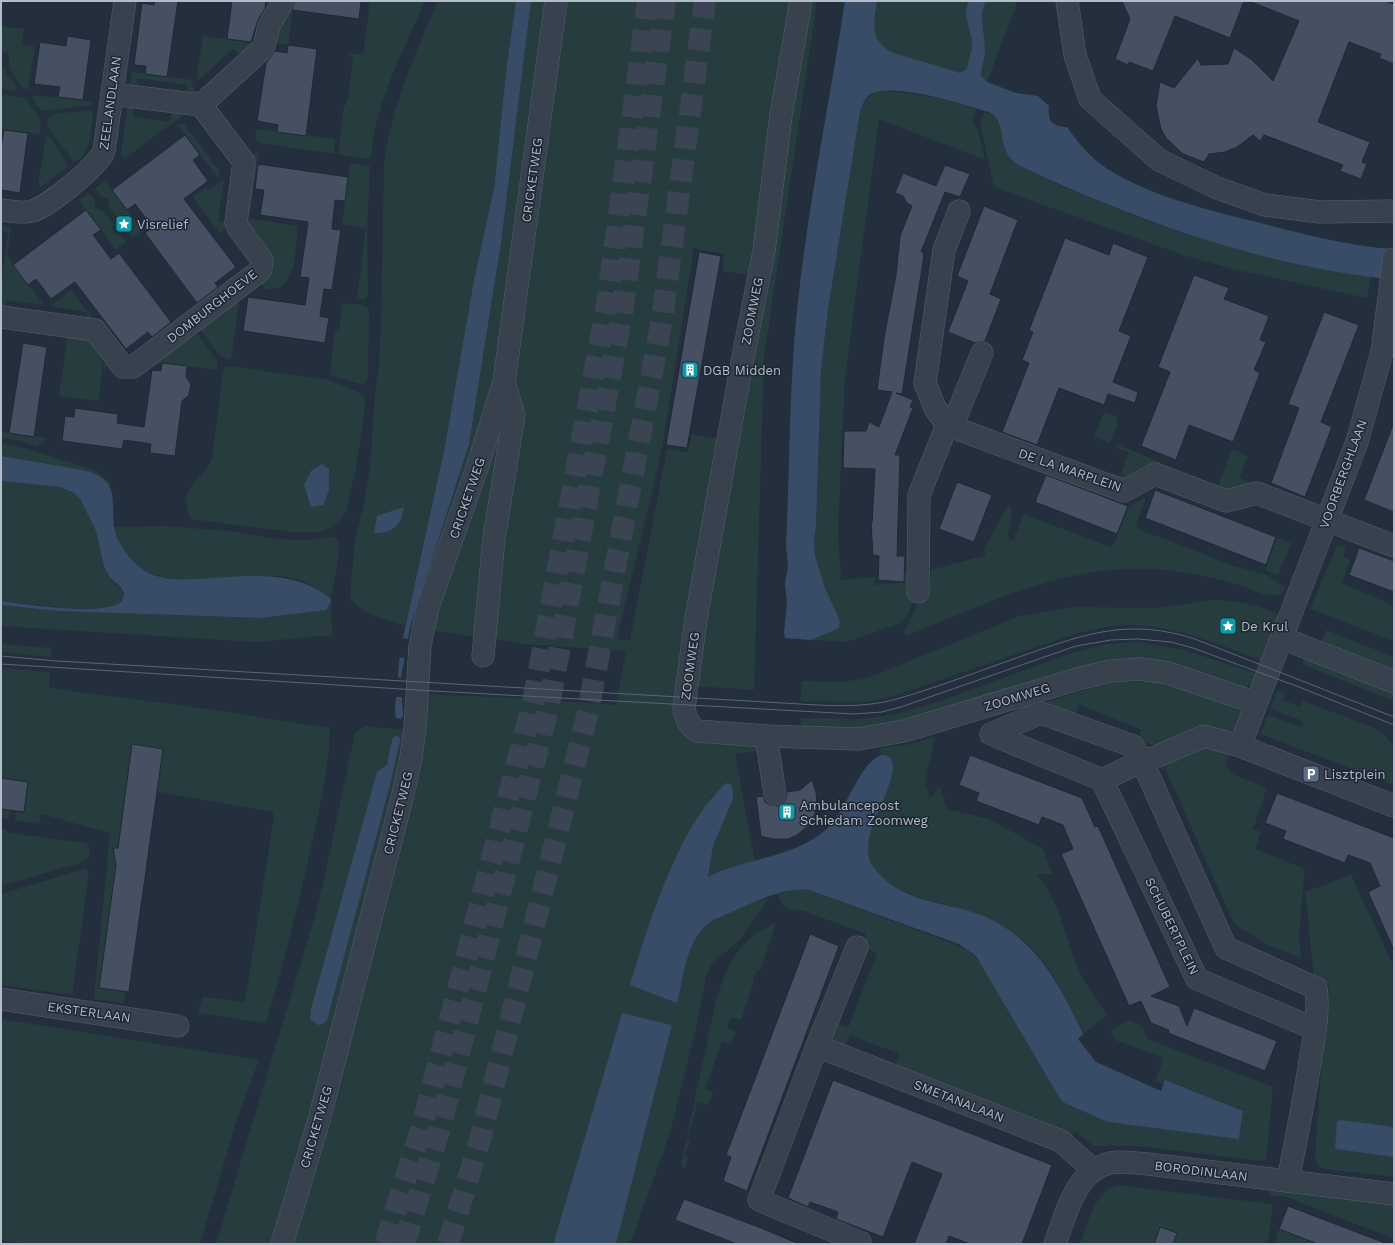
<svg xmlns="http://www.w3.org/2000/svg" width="1395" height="1245" viewBox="0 0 1395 1245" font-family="'Work Sans',sans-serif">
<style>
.green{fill:#263c3f}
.water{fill:#394c67}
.pier{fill:#242f3e}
.building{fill:#455162;stroke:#1f2835}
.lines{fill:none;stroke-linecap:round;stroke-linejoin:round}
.highway-tunnel{stroke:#3a4453;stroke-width:22;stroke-dasharray:22 11;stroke-linecap:butt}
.minor-casing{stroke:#565f6c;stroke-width:23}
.minor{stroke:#38414e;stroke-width:22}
.tram{stroke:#5a6575;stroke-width:1}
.labels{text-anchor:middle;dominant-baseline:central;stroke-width:3;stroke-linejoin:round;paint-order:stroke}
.street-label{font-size:13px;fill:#b4bcc9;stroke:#1d2633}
.poi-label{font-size:13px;fill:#b4bcc9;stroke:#1d2633;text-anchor:start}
</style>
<rect width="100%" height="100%" fill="#242f3e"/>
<!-- green -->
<g class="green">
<path d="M287 1H294L288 45 269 42Z"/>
<path d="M370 1H425C403 51 376 101 371 157L368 159 338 154 343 110 348 99 353 57 348 56V53L363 55Z"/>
<path d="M438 1H516L507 64 494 188 474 280 444 451 405 626C389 620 354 613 350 596L355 539 365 499 370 468 375 393 379 363 381 328 384 163C392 106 415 54 438 1Z"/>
<path d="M531 1H795L749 275 723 271 724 254 694 248 662 449 617 639 630 640 667 449 688 452 692 434 719 439 678 721 756 745 758 751 735 754 755 862 728 869 708 878 713 846 733 799 713 794 678 853 651 921 639 957 677 1003C682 983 686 951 697 935 709 916 749 905 770 897L740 940 712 963 706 976 698 1019 670 1133 630 1244H616L672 1025 622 1013 553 1244H216L314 919 325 875 355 732 366 726 404 730 421 694 514 698 616 705 626 651 525 644 410 627 469 444 501 243Z"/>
<path d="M807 1H817L764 357 754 690 694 686Z"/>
<path d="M877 1H1018L987 82 891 52C869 39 874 23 877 1Z"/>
<path d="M1 26 24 29 22 45 35 47 28 89H24C14 76 7 70 9 53L1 52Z"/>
<path d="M203 36 251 42 250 46 241 56 233 49 196 82Z"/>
<path d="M1 66 17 87 16 91 1 89Z"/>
<path d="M132 72 193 80 192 86 200 95 186 97 187 85 138 78 136 91 129 90Z"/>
<path d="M881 91C915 93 944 97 976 109L972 121 978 131 985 160 879 119 845 377 838 529 841 580 875 577 874 585 898 583 900 575 919 571 920 578 908 615 898 624 846 642 811 640 840 621 832 605 819 572 815 556 814 538 816 527 821 370 828 309 860 112C865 100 868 94 881 91Z"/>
<path d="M1 94 25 98 41 120 40 134 1 129Z"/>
<path d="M33 95 55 98V96L94 102 92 105 44 111C38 109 31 101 33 95Z"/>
<path d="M128 103 134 104 133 117 170 122 172 109 182 111 181 117 125 158 121 155V153Z"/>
<path d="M91 110 93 112C91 129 92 154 74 162L49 129 47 120 54 114Z"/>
<path d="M985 112C1003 116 1000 135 1005 149 1007 155 1015 161 1020 166 1080 195 1142 221 1206 240 1260 256 1315 267 1371 277L1367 298 1237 270 1186 256 994 187 980 123Z"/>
<path d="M180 124H184L220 172 219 177 218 178 178 125Z"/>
<path d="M256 129 335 139 334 154 260 143 255 139Z"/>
<path d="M46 136H49L69 166 41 187 38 185Z"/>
<path d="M259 151 250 214 244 213 249 158Z"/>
<path d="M350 163 370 166 367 227 368 295 365 299H357L366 228 342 224Z"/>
<path d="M224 179 218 221 229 223 230 226 220 233 193 197 206 188 208 191Z"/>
<path d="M105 181 142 230 132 238 127 231 126 223 119 220 109 207 108 199 100 196 95 188Z"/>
<path d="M89 193 95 200V208L103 211 113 224 112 229 115 234 121 235 126 242 116 250 79 200Z"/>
<path d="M244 218 298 226C295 248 298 292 267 289L258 282Z"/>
<path d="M1 226 11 227 7 256 44 305 6 300 4 311H1V285L8 232 1 231Z"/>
<path d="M71 290 99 326 85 323 87 312 51 306Z"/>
<path d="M240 293 231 361 219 355 197 325Z"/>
<path d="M342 303 364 305 369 310 368 380 363 385 330 375 335 332 339 329Z"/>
<path d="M193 328 217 361V370L149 361Z"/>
<path d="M68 333 91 336 105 352 99 358 104 365 111 359 116 367 103 366 98 401 59 396Z"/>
<path d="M230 366 329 380 363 394 365 400V408L357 463 346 512 342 518 331 528 318 532H293L190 519C177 485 202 483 212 458L223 371 225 367Z"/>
<path d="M1104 412 1116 416 1118 422 1110 443 1094 437Z"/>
<path d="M1 432 47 438 36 446 17 440 1 438Z"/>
<path d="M1 443 24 448 88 468 99 473 112 485 109 486C102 477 94 473 83 470L1 456Z"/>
<path d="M1118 445 1160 462 1161 464 1122 483 1112 479V473L1120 476 1129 452 1117 448Z"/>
<path d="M1234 450 1248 456 1239 478 1251 483V485L1229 492 1218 487 1231 452Z"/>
<path d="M1 481 60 487 74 493 80 499 96 531 104 566 109 578 122 589 123 598 118 605 111 608H71L1 601Z"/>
<path d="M1146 498 1136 526 1146 533 1168 540 1233 566 1265 574 1286 588 1280 595C1264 597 1249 588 1233 583 1211 577 1188 572 1165 570 1071 561 990 602 906 636L904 631 930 582 931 570 986 555 984 549 1007 507 1011 506V521L1007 537 1013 541 1024 514 1110 547 1113 546 1129 506Z"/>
<path d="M166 526 228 531 276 539 304 540 336 537C344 546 332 588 331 601 330 613 332 625 332 636 305 636 280 641 253 642L1 626V605L58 611 261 618 292 614 330 598C319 589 307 581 293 578 234 566 134 612 114 527Z"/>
<path d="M1277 538 1291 543 1278 575 1265 570Z"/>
<path d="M1337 546 1346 547 1343 557 1350 560 1342 583 1394 606V641L1310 609Z"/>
<path d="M1214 600C1237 601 1260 604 1281 616L1263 661C1219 645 1174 624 1126 625 1109 625 1092 630 1075 634L887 698 865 702 800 701 802 681 842 682 868 678 1019 616 1075 607 1156 608Z"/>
<path d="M1326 630 1394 657V672L1322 641Z"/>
<path d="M1137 642 1184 650 1258 674 1254 683 1240 690 1168 666 862 732 801 730V718L864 719 897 714 943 700 1068 654 1106 644Z"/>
<path d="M1 644 52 648 51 657 1 652Z"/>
<path d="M1307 652 1394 689V701L1302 664Z"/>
<path d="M1 668 50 672 49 688 194 707 330 728C329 770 319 811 310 852 297 909 283 967 266 1023L198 1013 203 997 245 1002 274 816 272 812 154 791 124 1003 94 999 110 833 41 814 39 824 15 820 16 811 24 812 28 782 1 778Z"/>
<path d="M1118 682H1156L1189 691 1243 712 1235 730 1157 746 1138 740 1141 730 1079 704 1075 715 1044 703 1097 686Z"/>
<path d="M1277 691 1285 693 1283 700 1300 707 1303 701 1370 726 1384 734 1394 746V785L1260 734 1268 715 1301 727 1303 721 1270 709Z"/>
<path d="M935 737 925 782 930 797 931 798 940 786 947 809 989 819 1043 849 1052 874H1037L1049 891 1059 913 1075 962 1084 981 1107 1015 1083 1034C1066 998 1047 953 1011 931 998 922 982 915 967 910 937 901 884 895 870 862 859 837 888 800 892 775 893 769 888 761 886 755H881L879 748 906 745Z"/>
<path d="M1195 746 1217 748 1229 755 1225 764 1234 775 1267 788 1253 829 1261 832 1255 849 1305 869 1299 934 1301 958 1270 946 1234 924 1162 761Z"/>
<path d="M1 809 10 810 8 819 1 818Z"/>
<path d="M1 829H6L9 833 86 843 89 847 90 855 83 862 1 886Z"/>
<path d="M84 869 89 873 72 995 1 985V894Z"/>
<path d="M1351 875 1394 967V1127L1338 1121 1336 1149 1394 1157V1177L1324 1169 1318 1165 1315 1159 1323 1036 1329 985 1314 976 1305 892Z"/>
<path d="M793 889 809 890 822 895 967 949 982 964 1062 1102 1108 1122 1240 1138 1243 1111 1165 1080 1164 1084 1155 1081 1164 1058 1115 1040 1110 1032 1128 1020 1143 1026 1147 1039 1273 1087 1266 1160 1262 1161 1137 1146H1094L1075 1131 1072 1137 894 1069 899 1054 850 1035 844 1049C832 1042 831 1036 835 1023L848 1028 877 953 862 946 866 934 804 911 789 909 782 904 778 894Z"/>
<path d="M776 923 762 966 760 971 757 970 753 980 754 981 741 1020 731 1017 727 1028 736 1032 731 1044 722 1041 705 1089 713 1093 708 1105 698 1102 687 1140 690 1141 684 1155 688 1157 685 1168 681 1166C689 1126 697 1087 706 1047 712 1019 717 988 731 962 740 946 758 929 776 923Z"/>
<path d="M1 1019 259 1060 238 1116 200 1244H24L1 1240Z"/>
<path d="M1119 1185 1273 1204 1269 1236 1266 1244H1173L1177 1233 1161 1227 1154 1244H1080C1089 1221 1093 1192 1119 1185Z"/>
<path d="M1271 1188 1394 1203V1239L1287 1197 1270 1195Z"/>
<path d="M1279 1229 1318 1244H1275Z"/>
</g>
<!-- water -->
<g class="water">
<path d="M516 1H531L501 243 469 444 410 627 401 678 403 716 401 719 396 718 395 709 400 651 444 451 474 280 494 188 507 64Z"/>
<path d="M845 1H877C874 23 869 39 891 52L960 73 967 69C968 61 972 52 972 44 972 29 961 16 969 1H986C977 17 986 36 985 54 984 61 981 68 981 76L987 82 1016 93 1038 96 1049 106C1047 121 1053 127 1067 127 1078 143 1090 157 1106 168 1149 196 1208 210 1257 222 1302 234 1348 246 1394 249V280C1264 266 1138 222 1020 166 1014 162 1009 158 1006 151 1000 139 1004 123 992 114 988 111 980 110 975 108 953 101 895 84 873 93 865 96 863 104 860 112L828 309 821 370 816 527 814 538 815 556 825 588 840 621 839 628 811 640 785 638 784 633 787 602 785 584 788 566 786 544C790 470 789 395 796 321 806 214 829 107 845 1Z"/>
<path d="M1 456 83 470C120 480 111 497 114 527 117 543 129 559 142 569 158 580 177 580 195 579 241 577 292 567 330 598L331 602 326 610 261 618 58 611 1 605V601C24 604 107 617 122 601L124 594 121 587 110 578 104 566 96 531 80 499 74 493 60 487 1 481Z"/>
<path d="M322 464 329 469V490L323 505 311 507 304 485 311 471Z"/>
<path d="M404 507C401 526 393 533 374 533L377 516Z"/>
<path d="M395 736 399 737 400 740 391 781 327 1020 323 1024 318 1025 310 1019 311 1009 377 772 387 765 392 740Z"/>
<path d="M881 755C909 753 879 808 875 819 871 829 868 841 868 851 868 862 875 870 882 877 902 897 933 902 959 908 1028 925 1055 974 1083 1034L1078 1039 1096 1062 1161 1091 1165 1080 1243 1111 1239 1139 1108 1122 1062 1102 976 956 959 944 809 890C778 886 742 909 713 920 686 938 685 973 677 1003L630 985C649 924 678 826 726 783L732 785 733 799 713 846 708 877C747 857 794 859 828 828 848 808 858 765 881 755Z"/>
<path d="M622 1013 672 1025 616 1244H553Z"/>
<path d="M1340 1120 1394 1127V1157L1335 1149 1337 1122Z"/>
</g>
<!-- pier -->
<g class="pier">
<path d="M400 638 410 639 406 658 397 657Z"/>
<path d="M395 677 403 678 405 697H393Z"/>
</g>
<!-- building -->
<g class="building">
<path d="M155 1H178L167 77 145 74 146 66 134 65 142 3 154 5Z"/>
<path d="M232 1H266L265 8 258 20 251 42 227 39Z"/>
<path d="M295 1H361L359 19 292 10Z"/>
<path d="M1122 1H1244L1230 38 1175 16 1153 71 1129 62 1128 65 1115 59 1130 19Z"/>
<path d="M1249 1H1385L1394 4V64L1379 58 1381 54 1349 42 1318 122 1370 142 1362 162 1367 164 1361 179 1340 171 1343 165 1264 135 1260 141 1253 135 1237 147 1225 152 1209 154 1204 162 1183 154 1166 138 1161 129 1156 106 1160 82 1174 88 1198 58 1201 65 1228 64 1234 48 1252 60 1273 81 1299 21Z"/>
<path d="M67 36 91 40 83 100 58 97 60 87 34 84 40 42 66 46Z"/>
<path d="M288 45 317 49 306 136 277 132 278 125 257 121 266 63 275 51 287 53Z"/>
<path d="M4 130 28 133 20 193 1 190V148Z"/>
<path d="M185 135 200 155 193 160 208 181 184 199 236 267 215 283 218 287 197 303 145 233 153 227 135 204 127 210 112 190Z"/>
<path d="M258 164 348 177 345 201 335 200 332 229 341 230 332 290 324 289 320 316 329 318 325 343 243 331 248 297 305 305 309 278 300 277 308 222 260 215 264 190 255 189Z"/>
<path d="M945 165 970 174 960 197 945 192 921 252H924L923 262 902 394 896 393 913 400 910 407 913 408 895 455H900L897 556H905L904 582 878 580 879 556 873 555 871 523H872L875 469 843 468 844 431H866L869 422 879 427 892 392 877 390 884 338 896 275 900 236 912 206 907 203 903 196 895 193 903 173 936 186Z"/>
<path d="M984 206 1018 220 990 294 1001 299 985 341 975 343 948 332 968 281 957 276Z"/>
<path d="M86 210 101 230 93 235 111 259 119 253 171 322 152 337 148 332 126 349 75 282 51 299 36 279 28 285 13 265Z"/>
<path d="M1065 238 1109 255 1113 243 1148 257 1119 331 1131 336 1113 382 1138 392 1135 403 1108 394 1104 405 1059 388 1037 445 1002 432 1029 363 1022 360 1033 332 1029 330Z"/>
<path d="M699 252 721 256 687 448 666 445Z"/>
<path d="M1194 275 1229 288 1224 299 1269 316 1260 340 1266 342 1254 370 1260 373 1233 442 1189 425 1176 460 1141 446 1170 372 1158 367Z"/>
<path d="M1324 312 1359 325 1321 422 1332 427 1305 497 1271 483 1299 408 1288 404Z"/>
<path d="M23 343 47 347 34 437 9 433Z"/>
<path d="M162 363 187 366 186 377 191 384 189 395 182 401 175 456 150 453 151 444 124 440 122 449 62 441 65 416 74 417 75 408 118 414 117 423 144 427 152 370 161 371Z"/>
<path d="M1393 425H1394V512L1364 500Z"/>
<path d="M1046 475 1128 506 1117 534 1035 502Z"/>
<path d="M957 482 992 495 974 542 939 529Z"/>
<path d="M1155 490 1276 537 1266 565 1145 518Z"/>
<path d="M1359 548 1394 561V592L1349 575Z"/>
<path d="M132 744 163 749 129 992 99 988 116 865 113 848H118Z"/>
<path d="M970 755 1082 798 1095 827 1098 826 1170 987 1151 996 1179 1006 1187 1026 1194 1008 1277 1041 1265 1071 1168 1033 1169 1030 1151 1023 1141 1001 1129 1006 1061 854 1073 849 1063 825 1042 817 1039 825 976 801 979 793 959 785Z"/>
<path d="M1 778 28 782 24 812 1 809Z"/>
<path d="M812 780 816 792 817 808 813 819 807 827 797 835 788 839H773L761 836 756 797 763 796 765 802 770 805 777 806 783 803 786 799 787 792 800 790Z"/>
<path d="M1277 793 1394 838V950L1368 892 1380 886 1370 863 1348 855 1345 863 1283 839 1286 831 1265 823Z"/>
<path d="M810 934 839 946 747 1191 723 1181 731 1157 726 1155Z"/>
<path d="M833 1080 1052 1165 1022 1244H970L949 1236 946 1244H914L942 1174 912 1162 883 1237 836 1219 838 1212 810 1202 808 1207 788 1198Z"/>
<path d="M684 1199 761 1228 799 1244H737L675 1220Z"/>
<path d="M1288 1206 1385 1243 1384 1244H1318L1279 1229Z"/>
<path d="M1160 1227 1177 1233 1173 1244H1154Z"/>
</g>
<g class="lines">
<!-- highway-tunnel -->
<g class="highway-tunnel">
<path d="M385 1244 422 1126 533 702 606 310 648 1"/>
<path d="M404 1244 439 1131 549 705 622 313 665 1"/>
<path d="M448 1244 480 1140 588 712 662 319 705 1"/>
</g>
<!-- minor casing -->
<g class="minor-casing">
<g id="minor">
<path d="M801 1 781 115 764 251 742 362 696 619 684 708C686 719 688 724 697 731L766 736 858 739 904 731 1081 678 1111 671 1140 669 1168 673 1256 703"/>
<path d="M1067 1 1075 55 1090 99 1159 160 1217 188 1265 205 1320 212 1394 211"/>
<path d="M112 94 201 105"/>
<path d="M1 210C11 211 22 214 32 211 48 207 98 166 104 151L125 1"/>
<path d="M959 211 944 250 925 383 935 408 947 425 1124 491 1155 474 1226 501 1257 493 1394 546"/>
<path d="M1 317 95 330 123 367H133L257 273 261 269 262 260 239 229 236 222 244 162 201 105 260 51 264 46 269 26 283 1"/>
<path d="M918 592 919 495 947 425 956 417 982 353"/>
<path d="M1282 638 1394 682"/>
<path d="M483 656 494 538 514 415 504 382"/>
<path d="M766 736 775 794"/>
<path d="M1240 746 1357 442 1382 352 1394 259"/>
<path d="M1102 780 1142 761 1156 757 1204 736 1240 746 1394 806"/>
<path d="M857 947 817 1046 759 1200 860 1242 859 1244"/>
<path d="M1 999 178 1026"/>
<path d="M817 1046 1061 1141 1093 1170"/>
<path d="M1288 1181C1296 1139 1305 1097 1311 1055 1315 1032 1319 1010 1316 988L1226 948 1142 761 1133 746 1041 713 991 734 1102 780 1197 979 1315 1029"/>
<path d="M282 1244 319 1120 403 794 411 758 415 728 420 646 428 607 478 465 504 382 556 1"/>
<path d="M1055 1244C1066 1213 1077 1164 1118 1162 1128 1162 1138 1163 1148 1164L1394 1194"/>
</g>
</g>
<!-- minor -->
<use href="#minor" class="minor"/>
<!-- tram -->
<g class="tram">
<path d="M1 656 57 661 800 704C834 706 867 708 900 698 942 686 984 669 1025 655 1087 633 1130 618 1195 639L1394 717"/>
<path d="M1 664 433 691 854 714 882 712 901 707 1076 646 1111 640 1138 639 1171 642 1193 648 1299 687 1394 725"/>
</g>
</g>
<!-- icons -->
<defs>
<g id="sight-square" transform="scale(0.9)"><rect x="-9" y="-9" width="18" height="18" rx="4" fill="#0f9aa8" stroke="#1d2633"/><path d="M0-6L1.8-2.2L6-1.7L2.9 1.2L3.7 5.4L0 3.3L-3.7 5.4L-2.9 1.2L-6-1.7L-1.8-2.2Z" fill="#fff"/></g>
<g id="building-square" transform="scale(0.9)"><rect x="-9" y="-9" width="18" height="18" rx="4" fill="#0f9aa8" stroke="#1d2633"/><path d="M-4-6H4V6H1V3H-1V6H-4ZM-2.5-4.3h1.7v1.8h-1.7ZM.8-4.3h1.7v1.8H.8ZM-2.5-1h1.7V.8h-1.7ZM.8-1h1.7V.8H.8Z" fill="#fff"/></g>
<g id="parking-square" transform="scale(0.9)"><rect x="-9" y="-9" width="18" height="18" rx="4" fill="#5c6f8a" stroke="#1d2633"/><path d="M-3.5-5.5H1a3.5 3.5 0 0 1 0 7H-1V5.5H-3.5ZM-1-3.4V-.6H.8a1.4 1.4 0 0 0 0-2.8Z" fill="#fff"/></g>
</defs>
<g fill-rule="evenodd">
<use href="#sight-square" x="124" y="224"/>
<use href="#building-square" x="690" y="370"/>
<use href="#sight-square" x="1228" y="626"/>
<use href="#parking-square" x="1311" y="774"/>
<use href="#building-square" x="787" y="812"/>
</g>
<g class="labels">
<!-- street labels -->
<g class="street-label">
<text transform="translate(110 103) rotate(-82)">ZEELANDLAAN</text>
<text transform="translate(532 180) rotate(-82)">CRICKETWEG</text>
<text transform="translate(212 306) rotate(-38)">DOMBURGHOEVE</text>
<text transform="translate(752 311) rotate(-79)">ZOOMWEG</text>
<text transform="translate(1070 470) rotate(19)">DE LA MARPLEIN</text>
<text transform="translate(1343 474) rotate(-70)">VOORBERGHLAAN</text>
<text transform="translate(467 498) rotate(-71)">CRICKETWEG</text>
<text transform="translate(690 666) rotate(-82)">ZOOMWEG</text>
<text transform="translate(1017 697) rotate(-17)">ZOOMWEG</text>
<text transform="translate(398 813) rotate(-76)">CRICKETWEG</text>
<text transform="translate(1172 926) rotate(64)">SCHUBERTPLEIN</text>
<text transform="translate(89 1012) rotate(8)">EKSTERLAAN</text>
<text transform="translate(959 1101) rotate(21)">SMETANALAAN</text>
<text transform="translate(316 1127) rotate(-74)">CRICKETWEG</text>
<text transform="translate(1201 1171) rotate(7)">BORODINLAAN</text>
</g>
<!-- poi labels -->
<g class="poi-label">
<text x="137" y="224">Visrelief</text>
<text x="703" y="370">DGB Midden</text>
<text x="1241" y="626">De Krul</text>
<text x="1324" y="774">Lisztplein</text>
<text x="800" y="805">Ambulancepost<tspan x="800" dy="15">Schiedam Zoomweg</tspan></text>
</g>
</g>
<!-- border -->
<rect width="1395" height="1245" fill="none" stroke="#b4bcc9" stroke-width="4"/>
</svg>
